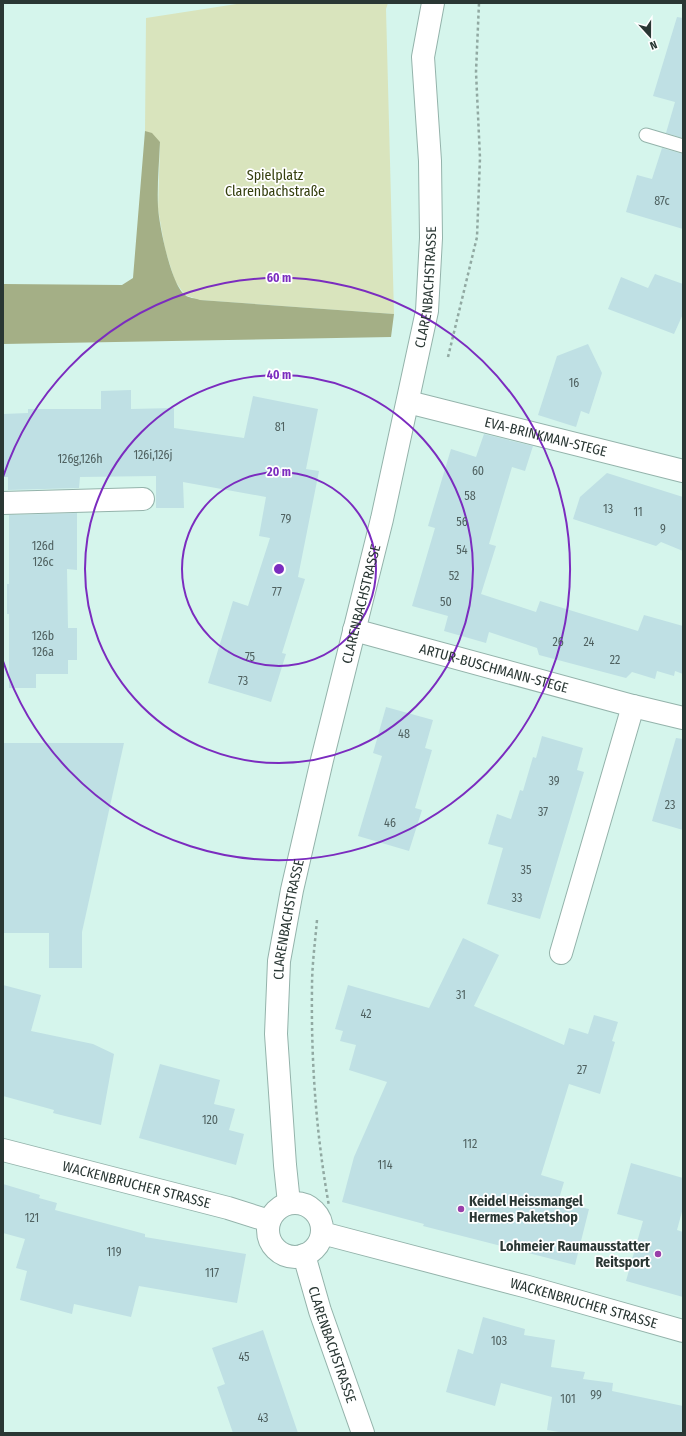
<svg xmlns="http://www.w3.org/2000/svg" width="686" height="1436" viewBox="0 0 686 1436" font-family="'Fira Sans Condensed',sans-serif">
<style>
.green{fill:#d9e4bd}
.forest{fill:#a4af86}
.building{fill:#bfe0e4}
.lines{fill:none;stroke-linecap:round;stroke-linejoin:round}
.service-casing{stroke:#94b3ab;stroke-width:15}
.minor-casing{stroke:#94b3ab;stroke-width:24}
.path{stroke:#91a9a2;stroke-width:2.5;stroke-dasharray:3 3;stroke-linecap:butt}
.service{stroke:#fff;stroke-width:13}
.minor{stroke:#fff;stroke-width:22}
.ring{fill:none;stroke:#7b2cbf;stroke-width:2}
.poi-dot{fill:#993faa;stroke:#fff;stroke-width:1.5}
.labels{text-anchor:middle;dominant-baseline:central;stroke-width:3.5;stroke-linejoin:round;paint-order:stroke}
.number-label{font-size:12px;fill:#4f6160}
.park-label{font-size:14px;fill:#343e0d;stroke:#fff}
.street-label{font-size:14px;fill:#2a3734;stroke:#fff}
.poi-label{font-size:14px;font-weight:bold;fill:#2a3734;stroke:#fff;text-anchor:start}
.centre{fill:#7b2cbf;stroke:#fff;stroke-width:2}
.ring-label{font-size:12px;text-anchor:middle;font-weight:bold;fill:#7b2cbf;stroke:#fff;stroke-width:3.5;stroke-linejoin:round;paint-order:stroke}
</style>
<rect width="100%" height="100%" fill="#d5f5ec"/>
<!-- green -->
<path class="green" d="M243 3H388L386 9 394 314 200 300 185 295 175 281 165 249 158 209 160 142 145 131 146 18Z"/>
<!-- forest -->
<path class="forest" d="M145 131 152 133 160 142C159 164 157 186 158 207 159 225 171 285 185 295 188 298 195 298 200 300L394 314 391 337 3 344V284L122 285 133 278Z"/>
<!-- building -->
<g class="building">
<path d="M677 17 683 18V138L666 133 675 102 653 96Z"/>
<path d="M662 148 683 154V229L626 212 637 175 652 179Z"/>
<path d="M655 274 683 284V314L674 334 608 309 621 277 648 288Z"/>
<path d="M588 344 602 373 589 414 581 411 576 427 538 415 557 356Z"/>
<path d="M131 390V409L174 408V428L244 438 253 396 318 409 306 469 319 471 298 577 305 579 282 653 286 654 271 702 208 683 233 601 248 606 270 538 259 536 266 497 183 482 184 508H156V476L80 477 79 488 8 490V477H3V414L28 413V409H101V391Z"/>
<path d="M484 434 533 446 525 471 512 467 489 544 496 546 481 594 536 612 540 601 638 631 644 615 683 626V674L675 671 674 676 657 671 655 679 632 672 626 678 539 655 537 648 489 632 486 643 444 631 448 616 412 606 435 528 428 526 451 449 476 457Z"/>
<path d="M607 473 683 497V551L661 542 656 546 573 519 580 497Z"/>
<path d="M77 513V570L67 569 68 628H77V660H68V674H36V688H9V614H7V584H9V515Z"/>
<path d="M386 707 433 720 425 748 432 750 415 808 422 810 409 851 358 836 382 756 373 753Z"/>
<path d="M542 736 583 748 577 770 584 772 540 919 487 904 503 848 488 844 497 814 511 819 520 790 523 791 533 757 536 758Z"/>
<path d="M676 738 683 739V830L652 821Z"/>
<path d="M3 743H124L82 932V968H49V933H3Z"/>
<path d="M463 938 499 955 474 1006 564 1045 569 1028 588 1034 594 1015 618 1022 612 1041 615 1042 600 1094 569 1084 541 1175 564 1182 558 1202 589 1209 575 1265 423 1226 424 1224 342 1202 354 1157 387 1082 349 1070 356 1045 340 1041 343 1031 335 1029 348 985 429 1008Z"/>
<path d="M3 985 41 995 31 1031 93 1044 114 1054 101 1125 53 1113 54 1110 3 1096Z"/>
<path d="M160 1064 220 1080 214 1104 235 1109 229 1130 244 1134 236 1165 139 1138Z"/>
<path d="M631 1163 683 1178V1208L677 1230 683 1232V1297L626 1281 643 1221 617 1214Z"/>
<path d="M3 1184 40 1195 39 1198 57 1203 55 1210 145 1234V1237L246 1254 237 1303 139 1286 131 1317 74 1304 72 1314 20 1300 27 1271 16 1268 25 1239 3 1233Z"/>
<path d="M483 1317 525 1329 524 1335 555 1340 551 1367 585 1372 583 1379 613 1383 612 1391 683 1406V1433H565L547 1430 552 1397 501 1383 495 1406 446 1392 458 1349 473 1354Z"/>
<path d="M263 1330 275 1366 298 1433H233L217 1387 225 1384 212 1348Z"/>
</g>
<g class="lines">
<!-- service casing -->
<g class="service-casing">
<path id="service" d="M646 135 683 146"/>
</g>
<!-- minor casing -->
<g class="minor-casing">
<g id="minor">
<path id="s1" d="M408 402 683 471"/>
<path d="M3 503 143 499"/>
<path id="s2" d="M354 630 633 706 683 718"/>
<path d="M561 953 633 706"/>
<path id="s3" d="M3 1150 228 1208 269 1221"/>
<circle cx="295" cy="1230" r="27"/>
<path id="s4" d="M289 1203 285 1165 276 1034 279 961 292 890 322 760 382 519 427 311 431 238 430 161 423 57 433 3"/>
<path id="s5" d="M322 1233 528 1287 683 1331"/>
<path id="s6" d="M304 1255 320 1311 363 1433"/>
</g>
</g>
<!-- path -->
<g class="path">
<path d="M448 357 477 237 480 158 476 72 479 3"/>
<path d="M317 920C315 943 312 965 312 987 311 1062 316 1133 329 1206"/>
</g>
<!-- service -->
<use href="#service" class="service"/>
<!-- minor -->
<use href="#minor" class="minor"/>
</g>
<!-- distance rings -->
<g class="ring">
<circle cx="279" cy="569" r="97"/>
<circle cx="279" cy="569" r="194"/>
<path d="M3 477A291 291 0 1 1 3 661"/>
</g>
<!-- markers -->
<g class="poi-dot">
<circle cx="461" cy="1209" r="4"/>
<circle cx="658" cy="1254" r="4"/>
</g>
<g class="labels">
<!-- number labels -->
<g class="number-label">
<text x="662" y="201">87c</text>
<text x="574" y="383">16</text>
<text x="280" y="427">81</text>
<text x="153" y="455">126i,126j</text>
<text x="80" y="459">126g,126h</text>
<text x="478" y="471">60</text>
<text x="470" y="496">58</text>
<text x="608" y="509">13</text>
<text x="638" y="512">11</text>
<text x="286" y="519">79</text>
<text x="462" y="522">56</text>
<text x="663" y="529">9</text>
<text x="43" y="546">126d</text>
<text x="462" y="550">54</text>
<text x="43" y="562">126c</text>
<text x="454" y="576">52</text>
<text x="277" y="592">77</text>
<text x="446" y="602">50</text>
<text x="43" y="636">126b</text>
<text x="558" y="642">26</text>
<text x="589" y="642">24</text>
<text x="43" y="652">126a</text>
<text x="250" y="657">75</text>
<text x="615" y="660">22</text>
<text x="243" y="681">73</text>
<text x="404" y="734">48</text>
<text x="554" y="781">39</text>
<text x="670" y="805">23</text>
<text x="543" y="812">37</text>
<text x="390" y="823">46</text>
<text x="526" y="870">35</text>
<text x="517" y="898">33</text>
<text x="461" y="995">31</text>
<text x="366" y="1014">42</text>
<text x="582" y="1070">27</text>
<text x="210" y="1120">120</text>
<text x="470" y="1144">112</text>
<text x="385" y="1165">114</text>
<text x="32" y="1218">121</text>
<text x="114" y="1252">119</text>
<text x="212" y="1273">117</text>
<text x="499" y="1341">103</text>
<text x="244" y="1357">45</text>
<text x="596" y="1395">99</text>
<text x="568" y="1399">101</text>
<text x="263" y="1418">43</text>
</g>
<!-- park labels -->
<g class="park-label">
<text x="275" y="175">Spielplatz<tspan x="275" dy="16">Clarenbachstraße</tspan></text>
</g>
<!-- street labels -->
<g class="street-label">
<text stroke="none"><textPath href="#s4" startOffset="933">CLARENBACHSTRASSE</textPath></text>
<text stroke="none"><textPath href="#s1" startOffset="142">EVA-BRINKMAN-STEGE</textPath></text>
<text stroke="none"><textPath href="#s4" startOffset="609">CLARENBACHSTRASSE</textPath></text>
<text stroke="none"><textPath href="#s2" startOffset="145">ARTUR-BUSCHMANN-STEGE</textPath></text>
<text stroke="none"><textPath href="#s4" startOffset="285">CLARENBACHSTRASSE</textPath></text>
<text stroke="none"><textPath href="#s3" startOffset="138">WACKENBRUCHER STRASSE</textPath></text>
<text stroke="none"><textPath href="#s5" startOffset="271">WACKENBRUCHER STRASSE</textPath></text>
<text stroke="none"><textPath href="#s6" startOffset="94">CLARENBACHSTRASSE</textPath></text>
</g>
<!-- poi labels -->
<g class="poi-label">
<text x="469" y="1201">Keidel Heissmangel<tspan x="469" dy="16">Hermes Paketshop</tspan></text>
<text x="650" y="1246" text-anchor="end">Lohmeier Raumausstatter<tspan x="650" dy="16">Reitsport</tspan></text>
</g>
</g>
<circle cx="279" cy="569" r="6" class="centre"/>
<g class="ring-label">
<text x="279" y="282">60 m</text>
<text x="279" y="379">40 m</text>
<text x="279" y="476">20 m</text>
</g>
<!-- border -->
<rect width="686" height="1436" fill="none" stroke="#2a3734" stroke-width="8"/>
<!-- north arrow -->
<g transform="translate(650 36) rotate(159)" stroke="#ffffff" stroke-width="3" paint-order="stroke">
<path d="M0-3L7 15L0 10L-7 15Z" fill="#2a3734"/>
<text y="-6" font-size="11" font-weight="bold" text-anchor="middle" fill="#2a3734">N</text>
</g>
</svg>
